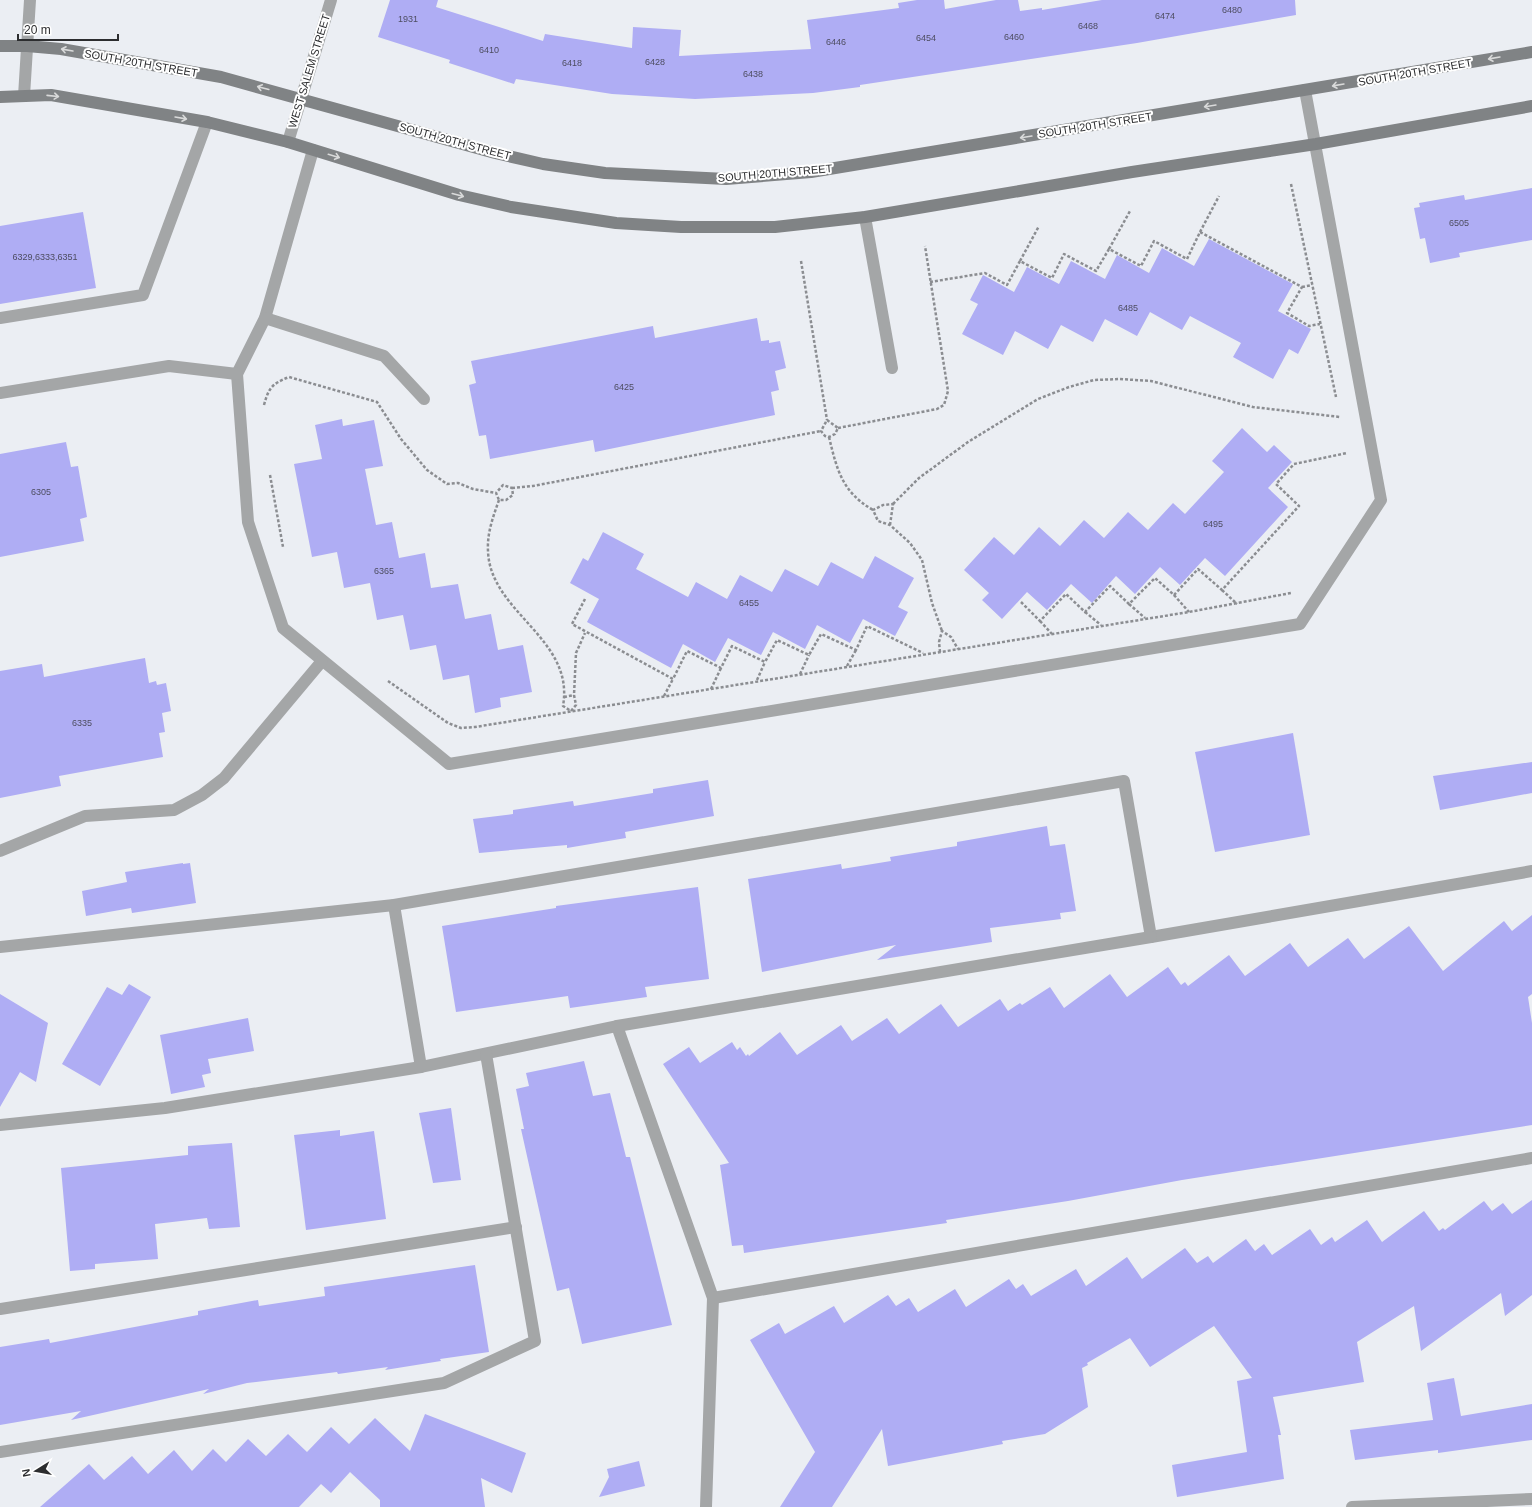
<svg xmlns="http://www.w3.org/2000/svg" width="1532" height="1507" viewBox="0 0 1532 1507" font-family="Helvetica,sans-serif">
<style>
.building{fill:#afadf4}
.lines{fill:none;stroke-linecap:round;stroke-linejoin:round}
.path{stroke:#8b8d91;stroke-width:2.5;stroke-dasharray:3 2;stroke-linecap:butt}
.lane{stroke:#a4a6a7;stroke-width:12}
.street{stroke:#a4a6a7;stroke-width:12}
.secondary{stroke:#808385;stroke-width:12}
.oneway{stroke:#d9dada}
.labels{text-anchor:middle;dominant-baseline:central;stroke-width:4;stroke-linejoin:round;paint-order:stroke}
.number-label{font-size:9px;fill:#4d4d60}
.street-label{font-size:11px;fill:#2c2d2f;stroke:#fff}
</style>
<rect width="100%" height="100%" fill="#ebeef3"/>
<!-- building -->
<g class="building">
<path d="M390 0H438L436 7 543 41 545 34 632 48 633 27 681 30 679 56 811 49 807 20 899 8 898 3 917 0H944L945 9 996 0H1018L1020 11 1042 8V10L1102 0H1295L1296 15 1137 43 860 85V87L813 93 695 99 612 94 516 79 514 84 449 63 450 60 378 37Z"/>
<path d="M1532 188V240L1459 253 1460 257 1430 263 1425 238 1420 239 1414 208 1420 207 1419 203 1464 195 1465 200Z"/>
<path d="M83 212 96 288 0 304V226Z"/>
<path d="M1209 239 1293 284 1278 311 1311 329 1298 354 1289 349 1273 379 1233 357 1241 343 1190 316 1182 330 1150 312 1137 336 1105 319 1093 342 1061 325 1048 349 1015 331 1003 355 962 334 978 304 970 300 983 275 1014 292 1027 267 1059 284 1071 261 1105 279 1117 255 1149 273 1162 248 1194 266Z"/>
<path d="M757 318 761 341 769 340V343L780 341 786 368 775 371 779 390 771 392 775 415 595 452 593 440 490 459 486 435 479 436 469 385 476 383 471 361 653 326 655 338Z"/>
<path d="M342 419 343 426 374 420 383 466 365 469 376 525 392 522 399 558 425 553 431 588 458 584 465 619 491 614 498 650 523 645 532 692 500 698 501 707 475 713 469 675 443 680 436 645 410 650 403 615 377 620 370 583 344 588 337 552 312 557 294 464 322 459 315 425Z"/>
<path d="M1242 428 1267 452 1274 445 1292 462 1268 488 1288 507 1225 576 1205 558 1180 585 1160 567 1135 594 1116 576 1092 603 1071 584 1047 610 1027 592 1002 619 982 600 989 593 964 570 994 537 1014 555 1039 527 1060 546 1084 520 1104 538 1128 512 1148 530 1173 503 1185 514 1224 472 1212 461Z"/>
<path d="M66 442 71 467 78 466 87 517 80 519 84 541 0 557V454Z"/>
<path d="M603 532 644 554 636 569 688 597 696 582 727 599 740 575 772 592 785 569 818 586 831 562 863 579 875 556 914 578 898 607 908 612 895 636 863 619 850 643 817 625 805 649 773 632 761 655 728 638 715 662 683 644 671 668 587 622 599 599 570 583 583 558 588 561Z"/>
<path d="M145 658 149 683 156 681 157 685 166 683 171 711 162 713 165 732 159 733 163 757 59 776 61 786 0 798V671L42 664 44 677Z"/>
<path d="M1293 733 1310 835 1215 852 1195 752Z"/>
<path d="M1532 762V793L1440 810 1433 776Z"/>
<path d="M708 780 714 816 625 832 626 838 567 848V845L479 853 473 819 513 814V810L573 801 574 806 653 793V789Z"/>
<path d="M1047 826 1050 846 1065 844 1076 911 1060 913 1061 919 990 928 992 942 877 960 896 945 762 972 748 879 841 864 842 869 891 861 890 857 957 846V842Z"/>
<path d="M183 863V864L190 863 196 903 132 913 131 908 86 916 82 891 127 882 125 872Z"/>
<path d="M698 887 709 979 645 987 647 997 570 1008 568 996 456 1012 442 926 556 908V906Z"/>
<path d="M1532 915V994L1528 997 1532 1023V1125L1182 1180 1068 1201 946 1220 947 1223 744 1253 743 1245 732 1246 720 1165 729 1163 663 1064 689 1047 700 1063 732 1042 737 1050 740 1047 746 1056 748 1054 749 1056 780 1032 797 1055 841 1025 852 1041 887 1018 899 1034 941 1004 958 1027 1000 999 1008 1011 1020 1003 1022 1005 1050 987 1064 1008 1110 974 1127 997 1168 967 1181 985 1185 982 1188 986 1229 955 1245 976 1290 943 1308 967 1348 938 1364 959 1409 926 1443 971 1504 921 1512 931Z"/>
<path d="M129 984 151 997 100 1086 62 1064 107 987 122 995Z"/>
<path d="M0 994 48 1023 36 1082 20 1072 0 1107Z"/>
<path d="M248 1018 254 1051 208 1059 211 1073 202 1075 205 1087 171 1094 160 1035Z"/>
<path d="M584 1061 593 1096 610 1093 626 1157H630L672 1325 582 1344 569 1288 557 1291 521 1129H524L516 1089 529 1086 526 1073Z"/>
<path d="M451 1108 461 1180 433 1183 419 1113Z"/>
<path d="M340 1130V1136L374 1131 386 1219 306 1230 294 1135Z"/>
<path d="M232 1143 240 1227 209 1229 207 1218 155 1224 158 1259 95 1264V1269L70 1271 61 1168 188 1155V1146Z"/>
<path d="M1532 1200V1295L1505 1316 1501 1293 1421 1351 1414 1306 1357 1342 1364 1382 1273 1397 1281 1435H1278L1284 1479 1177 1497 1172 1465 1247 1452 1237 1381 1252 1378 1214 1326 1150 1367 1130 1338 1087 1363 1088 1365 1082 1368 1088 1407 1045 1434 1002 1441 1003 1444 888 1466 882 1429 832 1507H780L815 1452 750 1340 779 1323 785 1334 834 1306 844 1323 888 1295 896 1306 909 1298 918 1312 955 1289 966 1307 1009 1279 1016 1289 1023 1284 1031 1296 1076 1269 1086 1286 1127 1257 1142 1279 1185 1248 1197 1263 1208 1256 1213 1263 1246 1239 1255 1251 1264 1244 1272 1255 1310 1229 1321 1245 1332 1237 1335 1242 1367 1220 1382 1242 1424 1211 1439 1231 1443 1228 1445 1230 1484 1201 1492 1211 1503 1203 1512 1214Z"/>
<path d="M475 1265 489 1352 440 1359 441 1361 385 1370 388 1367 338 1374 337 1372 247 1383 203 1394 209 1389 71 1420 81 1411 0 1425V1347L49 1339 50 1343 198 1315V1311L258 1300 259 1306 325 1296 324 1287Z"/>
<path d="M1454 1378 1461 1416 1532 1404V1440L1438 1453V1450L1355 1460 1350 1430 1433 1420 1427 1383Z"/>
<path d="M425 1414 526 1453 512 1493 481 1478 485 1507H380V1500L350 1472 331 1493 321 1484 299 1507H40L89 1464 104 1480 132 1456 148 1474 174 1450 192 1471 213 1449 226 1462 248 1439 266 1456 288 1434 307 1452 331 1427 349 1444 375 1418 410 1451Z"/>
<path d="M639 1461 645 1486 599 1497 609 1477 607 1469Z"/>
</g>
<g class="lines">
<!-- path -->
<g class="path">
<path d="M1291 184 1336 397"/>
<path d="M1200 232 1219 196"/>
<path d="M1109 249 1130 211"/>
<path d="M801 261 827 420"/>
<path d="M1020 261 1039 226"/>
<path d="M930 282 985 273 1007 285 1020 261 1052 278 1064 254 1096 271 1109 249 1141 266 1154 241 1187 259 1200 232 1302 287 1287 313 1309 326 1320 324"/>
<path d="M1302 287 1312 285"/>
<path d="M264 405C269 387 272 384 289 377L377 402 401 439 427 470 447 484 458 483 473 489 496 493 499 500H506L513 495 512 488 503 485 496 493"/>
<path d="M827 420 838 428 835 434 829 437 825 436 821 431Z"/>
<path d="M838 428 937 409 944 405 948 391 925 246"/>
<path d="M829 437C837 470 842 492 873 510"/>
<path d="M270 475 283 547"/>
<path d="M512 488 533 486 821 431"/>
<path d="M499 500C493 517 487 533 488 551 490 613 575 638 563 706L571 711 576 705 574 695 576 653 585 633"/>
<path d="M893 504 919 478 968 442 1038 399 1069 387 1094 380 1120 379 1151 381 1253 407 1340 417"/>
<path d="M890 525 893 504 883 505 873 510 878 521 890 525 910 543 922 560 932 603 942 631"/>
<path d="M1222 590 1237 604"/>
<path d="M1174 595 1189 612"/>
<path d="M585 599 572 624 673 679 687 651 721 668 732 646 765 662 777 640 809 655 821 634 856 650 867 626 923 653"/>
<path d="M1021 602 1040 621 1066 594 1085 612 1110 586 1129 604 1155 578 1174 595 1198 569 1222 590 1299 506 1276 484 1294 464 1347 453"/>
<path d="M1129 604 1145 618"/>
<path d="M1085 612 1101 625"/>
<path d="M1040 621 1052 634"/>
<path d="M940 652 939 642 942 631 951 637 958 649"/>
<path d="M847 666 856 650"/>
<path d="M800 674 809 655"/>
<path d="M757 680 765 662"/>
<path d="M388 681 448 723 461 728 475 727 1189 612 1291 593"/>
<path d="M711 689 721 668"/>
<path d="M664 696 673 679"/>
<path d="M564 697 574 695"/>
</g>
<!-- lane -->
<g class="lane">
<path d="M24 96 30 0"/>
<path d="M313 150 265 318 237 374 248 522 283 628 449 764 1300 624 1381 500 1305 90"/>
<path d="M865 217 892 368"/>
<path d="M0 318 143 295 207 122"/>
<path d="M265 318 384 356 424 399"/>
<path d="M0 393 169 366 237 374"/>
<path d="M0 851 85 816 174 810 202 795 224 778 322 661"/>
<path d="M394 905 421 1067"/>
<path d="M0 947 394 905 1124 781 1151 937 1532 871"/>
<path d="M617 1026 713 1298 706 1507"/>
<path d="M0 1125 165 1108 421 1067 617 1026 1151 937"/>
<path d="M713 1298 1532 1158"/>
<path d="M0 1309 516 1227"/>
<path d="M0 1452 444 1383 535 1341 486 1054"/>
<path d="M1352 1507 1532 1499"/>
</g>
<!-- street -->
<path class="street" d="M288 142 331 0"/>
<!-- secondary -->
<g class="secondary">
<path d="M0 46H27L61 49 221 77 495 153 543 164 605 173 726 179 811 172 1532 52"/>
<path d="M0 97 51 95 207 122 288 142 459 195 511 207 616 223 681 227H775L865 217 1132 172 1316 144 1532 106"/>
</g>
</g>
<!-- one-way arrows -->
<defs><path id="oneway-shaft" d="M-6 0H5M1.5-3L5.5 0L1.5 3" fill="none" stroke-width="1.6" stroke-linecap="round" stroke-linejoin="round"/></defs>
<g class="oneway">
<use href="#oneway-shaft" transform="translate(67 50) rotate(-170)"/>
<use href="#oneway-shaft" transform="translate(1494 58) rotate(170)"/>
<use href="#oneway-shaft" transform="translate(1338 85) rotate(170)"/>
<use href="#oneway-shaft" transform="translate(263 88) rotate(-165)"/>
<use href="#oneway-shaft" transform="translate(53 96) rotate(6)"/>
<use href="#oneway-shaft" transform="translate(1210 106) rotate(171)"/>
<use href="#oneway-shaft" transform="translate(181 118) rotate(10)"/>
<use href="#oneway-shaft" transform="translate(1026 137) rotate(171)"/>
<use href="#oneway-shaft" transform="translate(334 156) rotate(17)"/>
<use href="#oneway-shaft" transform="translate(458 195) rotate(15)"/>
</g>
<g class="labels">
<!-- number labels -->
<g class="number-label">
<text x="1232" y="10">6480</text>
<text x="1165" y="16">6474</text>
<text x="408" y="19">1931</text>
<text x="1088" y="26">6468</text>
<text x="1014" y="37">6460</text>
<text x="926" y="38">6454</text>
<text x="836" y="42">6446</text>
<text x="489" y="50">6410</text>
<text x="655" y="62">6428</text>
<text x="572" y="63">6418</text>
<text x="753" y="74">6438</text>
<text x="1459" y="223">6505</text>
<text x="45" y="257">6329,6333,6351</text>
<text x="1128" y="308">6485</text>
<text x="624" y="387">6425</text>
<text x="41" y="492">6305</text>
<text x="1213" y="524">6495</text>
<text x="384" y="571">6365</text>
<text x="749" y="603">6455</text>
<text x="82" y="723">6335</text>
</g>
<!-- street labels -->
<g class="street-label">
<text transform="translate(141 63) rotate(10)">SOUTH 20TH STREET</text>
<text transform="translate(309 71) rotate(-73)">WEST SALEM STREET</text>
<text transform="translate(1415 72) rotate(-10)">SOUTH 20TH STREET</text>
<text transform="translate(1095 125) rotate(-9)">SOUTH 20TH STREET</text>
<text transform="translate(455 141) rotate(15)">SOUTH 20TH STREET</text>
<text transform="translate(775 173) rotate(-5)">SOUTH 20TH STREET</text>
</g>
</g>
<!-- north arrow -->
<g transform="translate(36 1471) rotate(259)" stroke="#ffffff" stroke-width="3" paint-order="stroke">
<path d="M0-3L7 15L0 10L-7 15Z" fill="#2c2d2f"/>
<text y="-6" font-size="11" font-weight="bold" text-anchor="middle" fill="#2c2d2f">N</text>
</g>
<!-- scale -->
<path d="M18 34v6h100v-6" fill="none" stroke="#2c2d2f" stroke-width="2"/>
<text x="24" y="34" font-size="12" fill="#2c2d2f" stroke="#ffffff" stroke-width="3" paint-order="stroke">20 m</text>
</svg>
